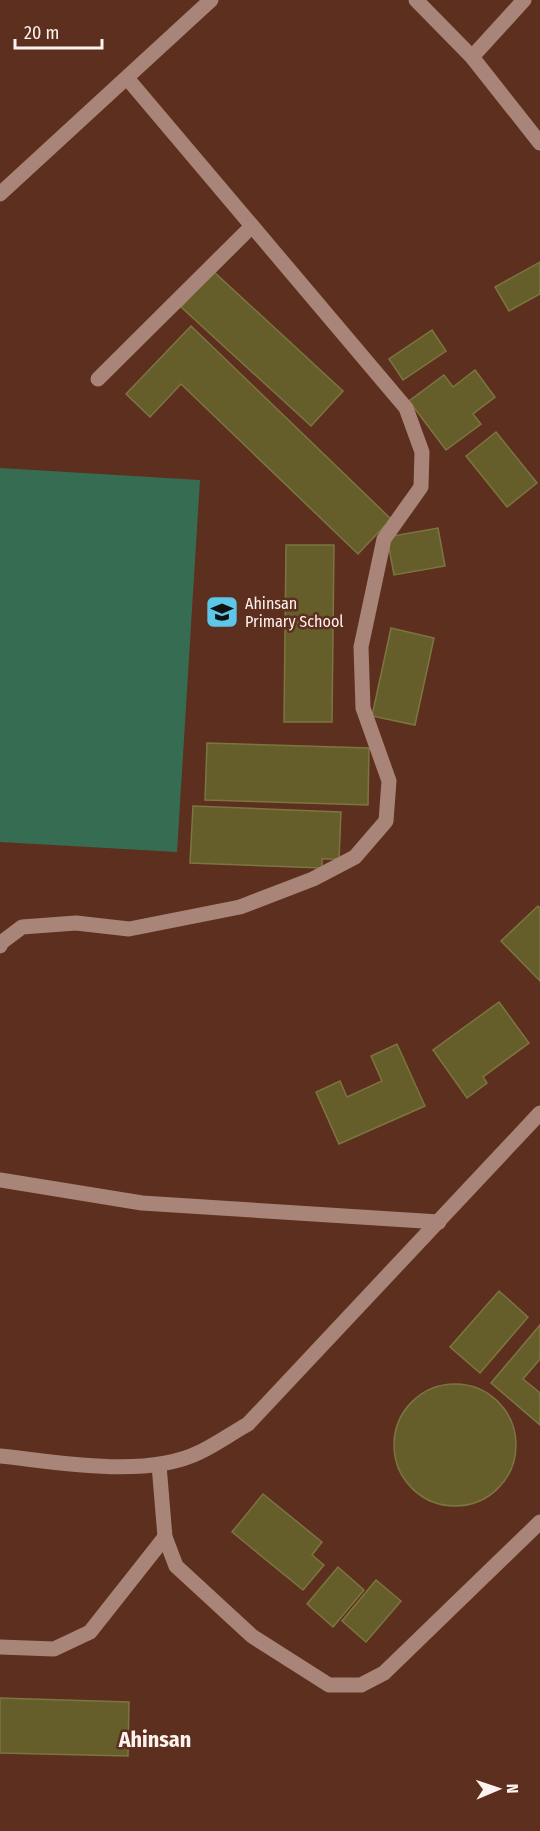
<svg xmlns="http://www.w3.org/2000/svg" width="540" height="1831" viewBox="0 0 540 1831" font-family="'Fira Sans Condensed',sans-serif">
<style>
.green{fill:#366c52}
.building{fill:#665e2a;stroke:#7d7540;stroke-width:1.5}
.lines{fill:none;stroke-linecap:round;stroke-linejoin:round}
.minor{stroke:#a88578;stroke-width:15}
.labels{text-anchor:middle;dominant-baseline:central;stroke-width:5;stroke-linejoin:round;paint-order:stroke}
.poi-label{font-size:16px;fill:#fef2ee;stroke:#5d2f1e;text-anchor:start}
.district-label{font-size:22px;font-weight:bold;fill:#fef2ee;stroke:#5d2f1e}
</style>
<rect width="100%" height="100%" fill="#5d2f1e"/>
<!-- green -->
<path class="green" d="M0 468 200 480 177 852 0 842Z"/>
<!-- building -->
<g class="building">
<path d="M540 262V294L509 311 495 287Z"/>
<path d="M213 271 343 391 311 426 181 307Z"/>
<path d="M191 326 391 519 358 554 181 384 150 417 126 394Z"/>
<path d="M432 330 446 351 403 380 389 359Z"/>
<path d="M475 370 495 397 473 414 481 424 446 450 409 401 444 375 453 387Z"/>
<path d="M496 432 537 483 507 507 466 456Z"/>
<path d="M438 528 445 566 394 575 387 537Z"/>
<path d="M286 545H334L332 722H284Z"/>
<path d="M391 628 434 638 415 725 372 716Z"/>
<path d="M207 743 369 748 368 805 205 800Z"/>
<path d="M193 806 341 812 339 859H322V868L190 863Z"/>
<path d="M538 906 540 908V981L501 941Z"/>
<path d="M499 1002 529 1043 483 1077 487 1083 467 1098 433 1050Z"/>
<path d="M397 1044 425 1106 339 1144 316 1092 340 1081 347 1097 382 1081 371 1056Z"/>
<path d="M499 1291 528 1317 480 1373 450 1347Z"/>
<path d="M540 1325V1359L523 1379 540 1393V1425L491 1383Z"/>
<circle cx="455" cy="1445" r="61"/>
<path d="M263 1494 322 1542 312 1555 324 1565 303 1590 232 1532Z"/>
<path d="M338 1567 364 1590 333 1627 307 1604Z"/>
<path d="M376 1580 401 1601 366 1642 342 1621Z"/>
<path d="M0 1698 129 1702 128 1756 0 1753Z"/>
</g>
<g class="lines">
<!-- minor -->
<g class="minor">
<path d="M416 0 472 57 540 143"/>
<path d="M472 57 524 0"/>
<path d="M0 194 211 0"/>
<path d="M98 379 252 226"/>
<path d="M0 946 2 942 22 927 76 923 129 929 240 907 313 879 355 857 386 821 389 781 363 708 361 647 384 539 421 487 422 452 406 408 127 78"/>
<path d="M0 1180 142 1203 439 1222"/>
<path d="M0 1456C59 1462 146 1479 200 1452 217 1444 232 1433 248 1424L540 1113"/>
<path d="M159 1465 165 1537 176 1566 252 1636 329 1685H361L384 1673 540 1522"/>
<path d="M0 1647 54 1649 90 1632 165 1537"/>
</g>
</g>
<!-- icons -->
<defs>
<g id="school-square" transform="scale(1.725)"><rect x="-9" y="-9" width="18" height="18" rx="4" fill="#5cc7e8" stroke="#5d2f1e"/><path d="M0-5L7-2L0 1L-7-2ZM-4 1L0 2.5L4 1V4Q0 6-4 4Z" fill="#111"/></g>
</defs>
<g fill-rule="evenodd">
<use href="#school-square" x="222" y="612"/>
</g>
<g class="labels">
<!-- poi labels -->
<g class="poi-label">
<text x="245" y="603">Ahinsan<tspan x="245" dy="18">Primary School</tspan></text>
</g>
<!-- district labels -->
<g class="district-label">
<text x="155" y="1739">Ahinsan</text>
</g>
</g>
<!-- north arrow -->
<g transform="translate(498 1789) rotate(88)" stroke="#5d2f1e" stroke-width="4.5" paint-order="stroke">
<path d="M0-4.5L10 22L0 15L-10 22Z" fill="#fef2ee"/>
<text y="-9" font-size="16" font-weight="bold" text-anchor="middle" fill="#fef2ee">N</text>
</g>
<!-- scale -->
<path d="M15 39v9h87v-9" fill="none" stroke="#fef2ee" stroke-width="3"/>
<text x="24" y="39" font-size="18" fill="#fef2ee" stroke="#5d2f1e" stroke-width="4.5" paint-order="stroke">20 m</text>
</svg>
